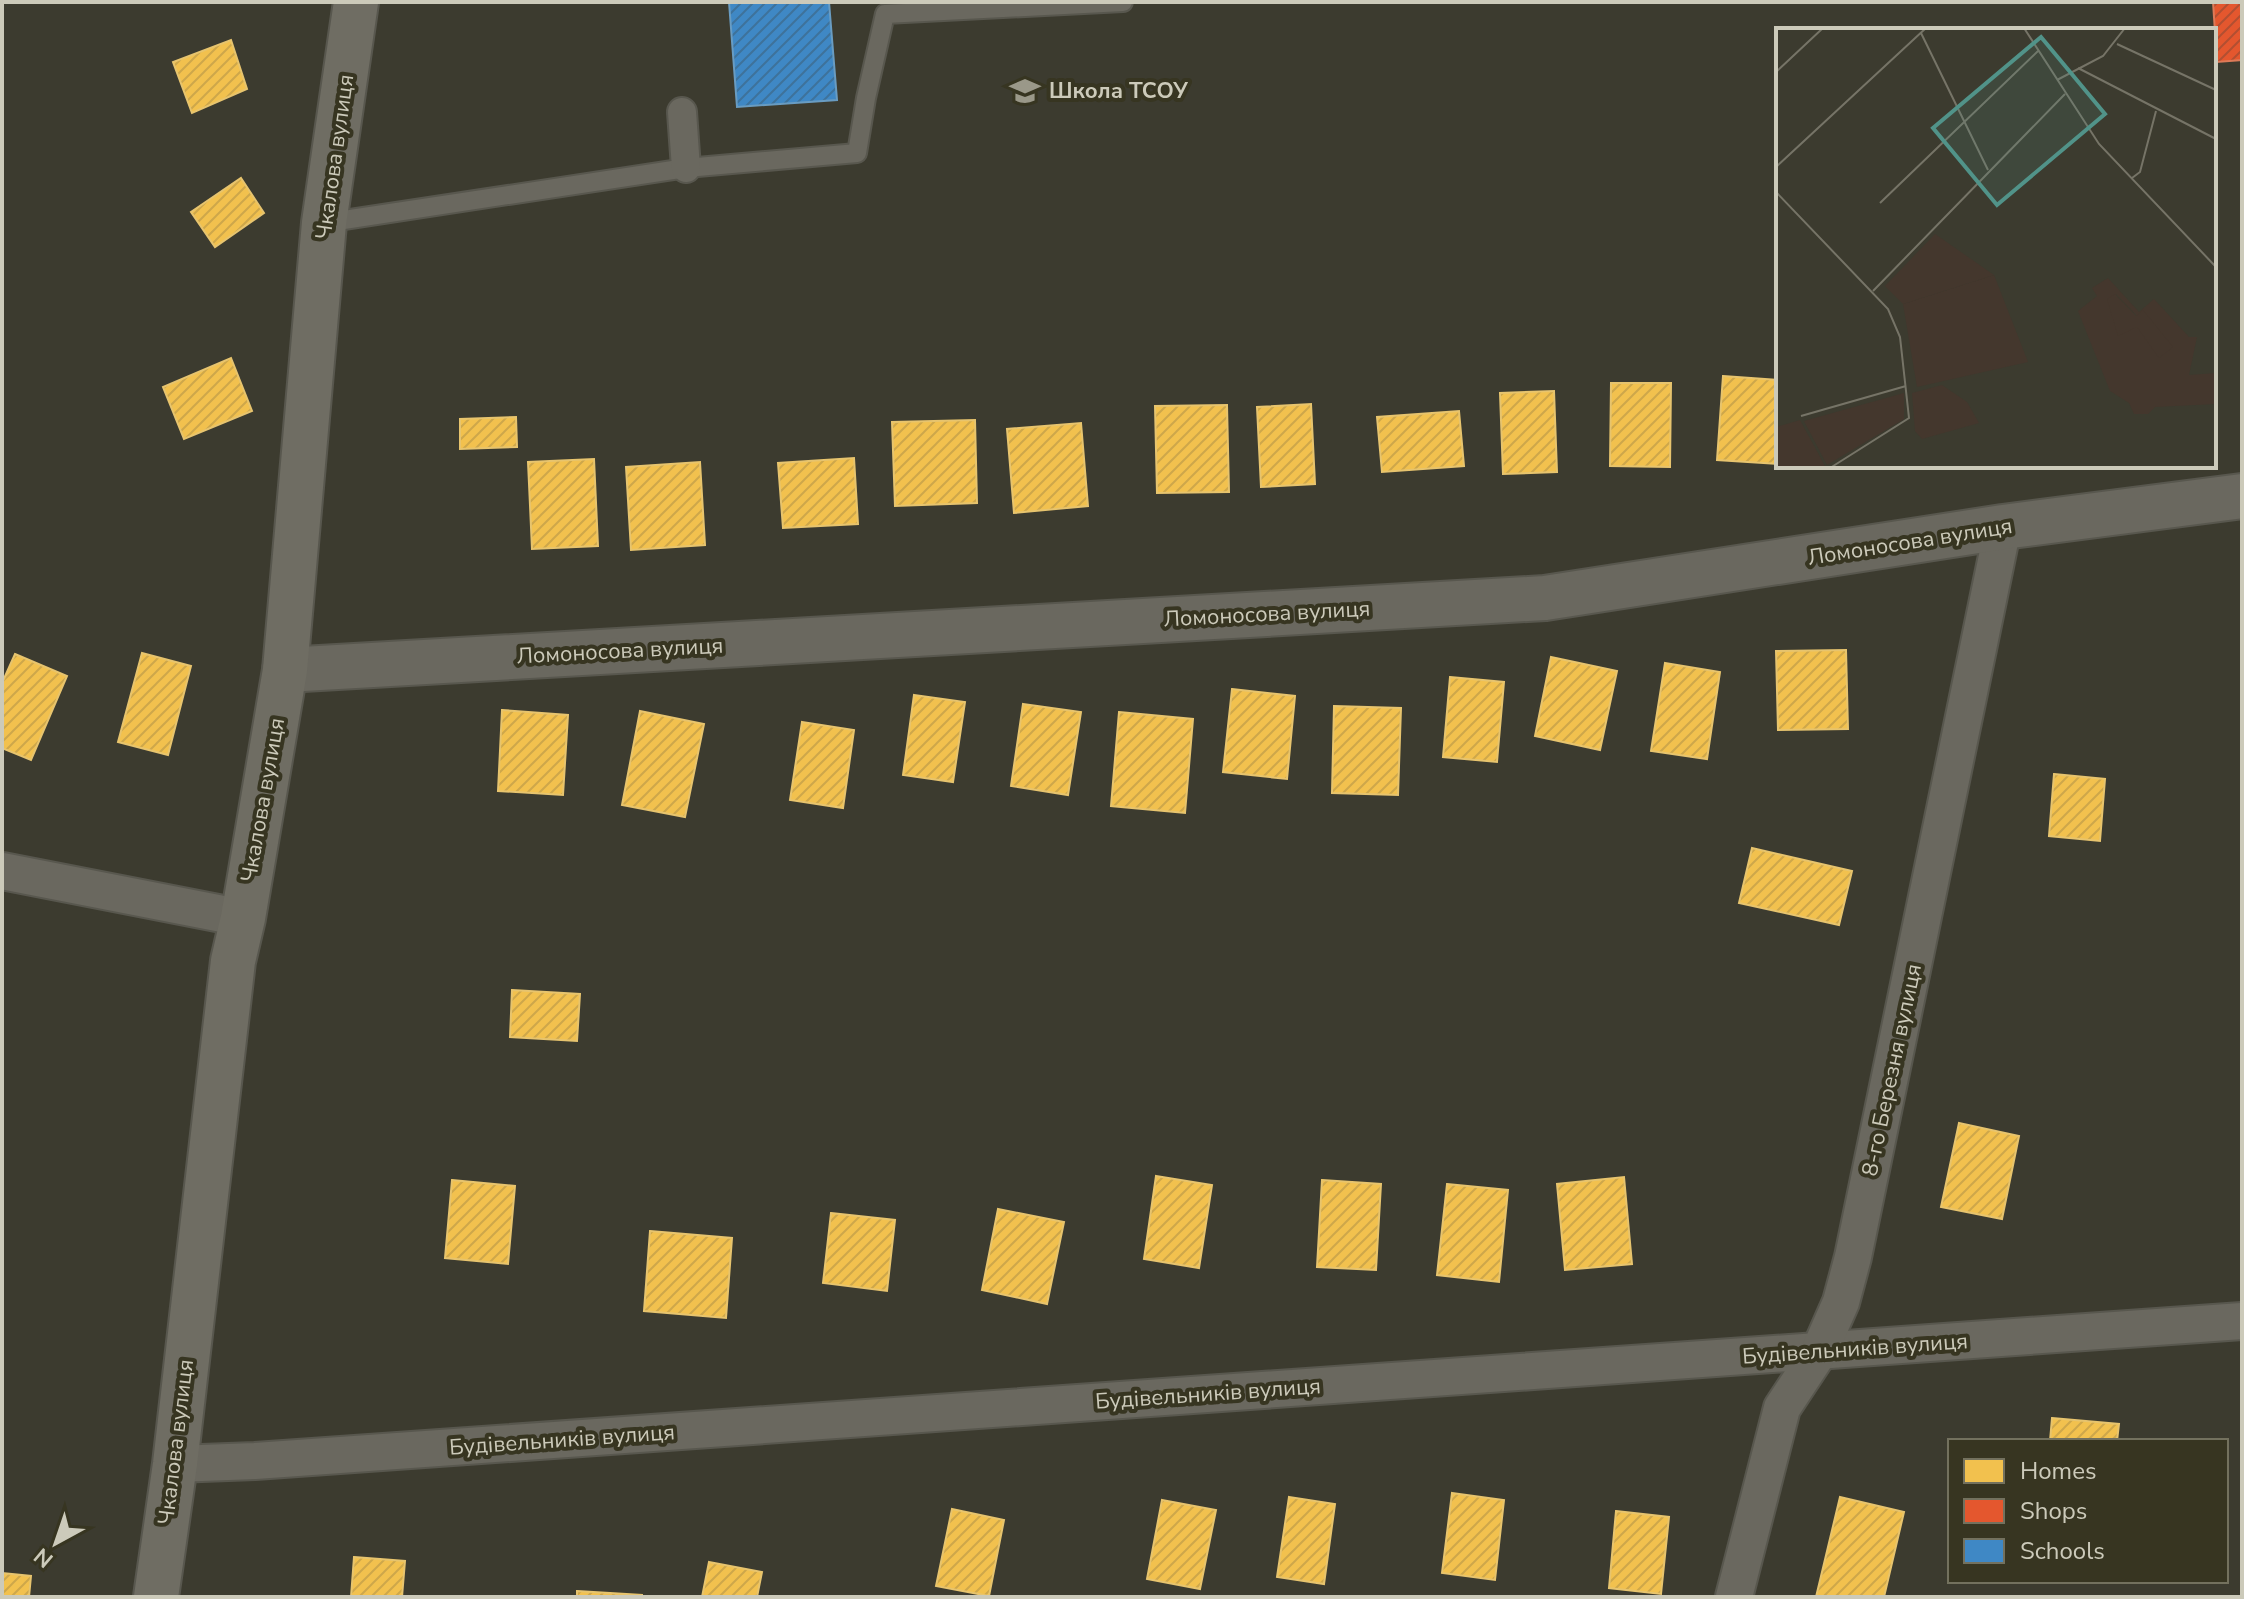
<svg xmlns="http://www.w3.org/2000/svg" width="2244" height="1599" viewBox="0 0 2244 1599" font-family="'Nunito Sans',sans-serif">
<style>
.homes{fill:url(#homes-hatch);stroke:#e7c46e;stroke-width:2}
.shops{fill:url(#shops-hatch);stroke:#dd7a58;stroke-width:2}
.schools{fill:url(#schools-hatch);stroke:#699cc2;stroke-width:2}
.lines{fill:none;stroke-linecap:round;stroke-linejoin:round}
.service-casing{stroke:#58574e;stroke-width:22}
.pedestrian-casing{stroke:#58574e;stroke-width:32}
.minor-casing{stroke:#58574e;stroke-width:40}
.tertiary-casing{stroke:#58574e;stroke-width:48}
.secondary-casing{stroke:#58574e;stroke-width:48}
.service{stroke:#6a685f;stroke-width:18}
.pedestrian{stroke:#6a685f;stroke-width:28}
.minor{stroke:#6a685f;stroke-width:36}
.tertiary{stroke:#6a685f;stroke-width:44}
.secondary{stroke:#6f6d63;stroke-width:44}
.labels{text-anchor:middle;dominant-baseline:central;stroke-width:8;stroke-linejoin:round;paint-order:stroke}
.poi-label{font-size:22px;font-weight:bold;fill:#cccaba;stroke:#373521;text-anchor:start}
.street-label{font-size:22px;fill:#cccaba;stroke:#373521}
.inset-road{fill:none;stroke:#767467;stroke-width:2}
.view{fill:#519389;fill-opacity:0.15;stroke:#519389;stroke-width:4}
.inset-edge{fill:none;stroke:#cccaba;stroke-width:4}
</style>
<defs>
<pattern id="homes-hatch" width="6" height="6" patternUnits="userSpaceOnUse" patternTransform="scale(2)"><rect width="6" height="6" fill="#f2c14e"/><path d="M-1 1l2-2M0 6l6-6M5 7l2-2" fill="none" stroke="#cea74a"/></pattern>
<pattern id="shops-hatch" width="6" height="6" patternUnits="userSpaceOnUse" patternTransform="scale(2)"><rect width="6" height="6" fill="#e4572e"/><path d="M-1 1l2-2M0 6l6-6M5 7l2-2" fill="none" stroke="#b24f31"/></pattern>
<pattern id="schools-hatch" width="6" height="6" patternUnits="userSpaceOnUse" patternTransform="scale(2)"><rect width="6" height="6" fill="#3f88c5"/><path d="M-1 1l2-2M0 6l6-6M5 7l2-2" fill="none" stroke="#3e729b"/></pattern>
</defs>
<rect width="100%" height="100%" fill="#3c3b2f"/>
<!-- homes -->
<g class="homes">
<path d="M231 40 247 89 192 113 173 62Z"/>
<path d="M241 178 264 213 215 247 191 212Z"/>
<path d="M231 358 252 411 184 439 163 387Z"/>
<path d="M1723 376 1778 380V464L1717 460Z"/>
<path d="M1611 383H1671L1670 467 1610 466Z"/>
<path d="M1554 391 1557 472 1503 474 1500 393Z"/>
<path d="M1311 404 1315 484 1261 487 1257 407Z"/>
<path d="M1227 405 1229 492 1157 493 1155 406Z"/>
<path d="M1459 411 1464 466 1382 472 1377 417Z"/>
<path d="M516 417 517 447 460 449V419Z"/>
<path d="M975 420 977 503 895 506 892 422Z"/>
<path d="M1081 423 1088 506 1014 513 1007 429Z"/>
<path d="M854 458 858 524 783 528 778 463Z"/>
<path d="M594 459 598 546 532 549 528 462Z"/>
<path d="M700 462 705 545 631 550 626 467Z"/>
<path d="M1846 650 1848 729 1778 730 1776 651Z"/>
<path d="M142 653 191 666 168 755 118 742Z"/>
<path d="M15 654 67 676 31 760 2 748V683Z"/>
<path d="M1551 657 1617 671 1600 750 1535 736Z"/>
<path d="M1665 663 1720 672 1707 759 1651 751Z"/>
<path d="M1450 677 1504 682 1497 762 1443 757Z"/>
<path d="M1232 689 1295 696 1287 779 1223 772Z"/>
<path d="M914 695 965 702 953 782 903 775Z"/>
<path d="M1023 704 1081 712 1068 795 1011 786Z"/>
<path d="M1334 706 1401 708 1398 795 1332 793Z"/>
<path d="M502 710 568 715 563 795 498 791Z"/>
<path d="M640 711 704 724 685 817 622 805Z"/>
<path d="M1119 712 1193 719 1185 813 1111 806Z"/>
<path d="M802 722 854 730 843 808 790 800Z"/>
<path d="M2054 774 2105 779 2100 841 2049 836Z"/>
<path d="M1752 848 1852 871 1839 925 1739 903Z"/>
<path d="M512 990 580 994 577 1041 510 1037Z"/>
<path d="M1959 1123 2019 1136 2002 1219 1941 1207Z"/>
<path d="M1156 1176 1212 1185 1199 1268 1144 1259Z"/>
<path d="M1624 1177 1632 1264 1565 1270 1557 1184Z"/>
<path d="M452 1180 515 1186 508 1264 445 1258Z"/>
<path d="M1322 1180 1381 1184 1376 1270 1317 1267Z"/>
<path d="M1447 1184 1508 1190 1499 1282 1437 1275Z"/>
<path d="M998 1209 1064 1222 1047 1304 982 1290Z"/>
<path d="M831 1213 895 1220 887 1291 823 1283Z"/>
<path d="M650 1231 732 1238 726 1318 644 1311Z"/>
<path d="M2052 1418 2119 1424 2117 1441H2050Z"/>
<path d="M1452 1493 1504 1500 1495 1580 1442 1573Z"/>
<path d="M1289 1497 1335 1504 1324 1584 1277 1577Z"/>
<path d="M1840 1497 1904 1512 1884 1597H1816Z"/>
<path d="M1162 1500 1216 1510 1200 1589 1147 1579Z"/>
<path d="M952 1509 1004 1520 989 1596 936 1586Z"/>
<path d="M1616 1511 1669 1517 1661 1594 1609 1588Z"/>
<path d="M354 1557 405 1561 402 1597H351Z"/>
<path d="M709 1562 762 1572 757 1597H702Z"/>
<path d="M2 1573 31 1576 29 1597H2Z"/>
<path d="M577 1591 642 1595V1597H577Z"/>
</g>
<!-- shops -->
<path class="shops" d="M2213 2H2242V60L2217 62Z"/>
<!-- schools -->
<path class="schools" d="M729 2H829L837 100 737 107Z"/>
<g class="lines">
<!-- service casing -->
<g class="service-casing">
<path id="service" d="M324 223 686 168 857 153 866 98 885 14 1123 2"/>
</g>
<!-- pedestrian casing -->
<g class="pedestrian-casing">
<path id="pedestrian" d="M682 112 686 168"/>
</g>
<!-- minor casing -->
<g class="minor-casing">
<g id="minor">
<path d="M2 871 243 918"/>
<path d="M175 1464 255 1461 2242 1321"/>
<path d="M1734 1597 1782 1408 1819 1352 1841 1302 1853 1257 2003 527"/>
</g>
</g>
<!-- tertiary casing -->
<g class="tertiary-casing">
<path id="tertiary" d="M285 670 1545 598 2003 527 2242 496"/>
</g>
<!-- secondary casing -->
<g class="secondary-casing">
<path id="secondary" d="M156 1597 175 1464 233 961 243 918 285 670 324 223 356 2"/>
</g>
<!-- service -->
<use href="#service" class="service"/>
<!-- pedestrian -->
<use href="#pedestrian" class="pedestrian"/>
<!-- minor -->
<use href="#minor" class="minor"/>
<!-- tertiary -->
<use href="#tertiary" class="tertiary"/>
<!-- secondary -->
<use href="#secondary" class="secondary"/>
</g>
<!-- icons -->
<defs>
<g id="school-bare" transform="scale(2.4)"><path d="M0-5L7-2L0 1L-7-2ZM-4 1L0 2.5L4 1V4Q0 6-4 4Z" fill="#9a9889" stroke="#373521" stroke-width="2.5" paint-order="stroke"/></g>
</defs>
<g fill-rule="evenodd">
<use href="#school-bare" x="1025" y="91"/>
</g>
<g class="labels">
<!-- poi labels -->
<g class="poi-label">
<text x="1049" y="91">Школа ТСОУ</text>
</g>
<!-- street labels -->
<g class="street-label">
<text transform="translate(335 157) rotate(-82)">Чкалова вулиця</text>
<text transform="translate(1910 542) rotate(-9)">Ломоносова вулиця</text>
<text transform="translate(1267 614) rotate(-3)">Ломоносова вулиця</text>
<text transform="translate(620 651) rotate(-3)">Ломоносова вулиця</text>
<text transform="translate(263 800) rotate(-80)">Чкалова вулиця</text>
<text transform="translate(1892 1070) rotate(-78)">8-го Березня вулиця</text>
<text transform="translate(1855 1349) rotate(-4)">Будівельників вулиця</text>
<text transform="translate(1208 1394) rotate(-4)">Будівельників вулиця</text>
<text transform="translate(562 1440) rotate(-4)">Будівельників вулиця</text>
<text transform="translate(176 1442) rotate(-83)">Чкалова вулиця</text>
</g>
</g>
<!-- overview -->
<g transform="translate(1776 28)">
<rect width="440" height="440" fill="#3c3b2f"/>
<path d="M332 250 363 284 378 271 413 309H421L413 347 440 345V376L379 379 372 386H358L353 375 334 363 302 283 321 268 316 260ZM340 266 361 288 367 283 342 308ZM166 357 191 374 203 395 146 411 139 403 136 365Z" fill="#44372d" fill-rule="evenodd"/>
<path d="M218 247 252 334 141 359 127 276Z" fill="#44372d"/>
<path d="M339 266 360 288 367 282 397 319 383 330 361 299 342 308 331 271ZM128 365V391L51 437 28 393ZM24 392 49 438 0 440V399Z" fill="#44372d"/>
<path d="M159 206 218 247 127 276 109 258Z" fill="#44372d"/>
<path class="inset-road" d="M248 0 323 116 440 239M145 5 212 142M341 16 440 62M302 40 440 111M0 44 47 0M281 52 327 28 349 0M0 139 150 0M356 150 364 144 380 83M0 164 112 281 124 309 133 390 54 440M104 175 262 23M97 263 289 66M25 388 130 358"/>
<path class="view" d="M265 9 329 86 221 177 157 100Z"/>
<rect width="440" height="440" class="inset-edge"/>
</g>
<!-- border -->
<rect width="2244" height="1599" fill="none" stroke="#cccaba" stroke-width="8"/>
<!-- legend -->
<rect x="1948" y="1439" width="280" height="144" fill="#373521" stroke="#73715e" stroke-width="2"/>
<rect x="1964" y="1459" width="40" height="24" fill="#f2c14e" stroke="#73715e" stroke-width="2"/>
<text x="2020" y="1479" font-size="24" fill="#cccaba">Homes</text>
<rect x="1964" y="1499" width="40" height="24" fill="#e4572e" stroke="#73715e" stroke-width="2"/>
<text x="2020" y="1519" font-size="24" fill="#cccaba">Shops</text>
<rect x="1964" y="1539" width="40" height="24" fill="#3f88c5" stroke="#73715e" stroke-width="2"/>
<text x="2020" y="1559" font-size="24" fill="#cccaba">Schools</text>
<!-- north arrow -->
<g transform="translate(56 1543) rotate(220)" stroke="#373521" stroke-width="6" paint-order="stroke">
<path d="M0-6L14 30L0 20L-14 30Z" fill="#cccaba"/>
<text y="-12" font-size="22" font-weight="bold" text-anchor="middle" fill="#cccaba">N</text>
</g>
</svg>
